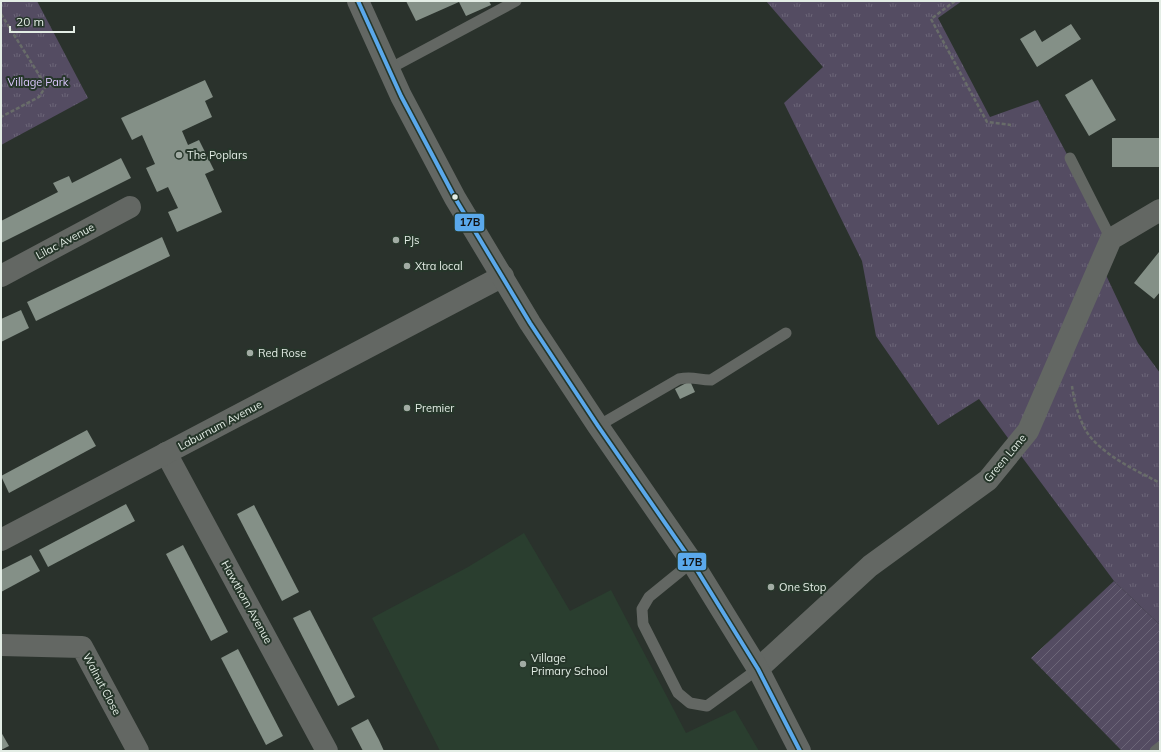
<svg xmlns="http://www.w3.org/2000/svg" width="1161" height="752" viewBox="0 0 1161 752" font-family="Mulish,sans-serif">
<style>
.built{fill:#2a3e2f}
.grass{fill:url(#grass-tufts)}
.garden{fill:url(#garden-furrows)}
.building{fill:#849087}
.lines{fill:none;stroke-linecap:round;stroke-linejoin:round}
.path{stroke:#686c69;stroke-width:2.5;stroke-dasharray:4 2;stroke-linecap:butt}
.service{stroke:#636763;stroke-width:11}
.minor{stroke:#636763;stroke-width:22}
.tertiary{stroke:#636763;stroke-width:22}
.bus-1-casing{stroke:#26362a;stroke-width:7}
.bus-1{stroke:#5aa8eb;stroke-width:4}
.poi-dot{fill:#a2aca4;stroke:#26362a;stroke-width:1.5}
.bus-dot{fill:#e3ede5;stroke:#26362a;stroke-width:1.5}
.labels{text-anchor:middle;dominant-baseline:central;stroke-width:4;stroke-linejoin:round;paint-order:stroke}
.park-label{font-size:11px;fill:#dcc8fe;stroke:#26362a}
.poi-label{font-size:11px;fill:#e3ede5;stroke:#26362a;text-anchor:start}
.street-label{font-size:11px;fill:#e3ede5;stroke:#26362a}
.line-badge{stroke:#26362a;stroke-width:1.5}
.pale-badge-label{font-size:11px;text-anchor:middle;font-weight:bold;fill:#111}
</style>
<defs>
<pattern id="grass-tufts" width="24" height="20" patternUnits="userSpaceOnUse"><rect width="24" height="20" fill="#544c62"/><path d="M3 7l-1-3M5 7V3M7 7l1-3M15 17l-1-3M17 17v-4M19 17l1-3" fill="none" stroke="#6c6678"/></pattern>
<pattern id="garden-furrows" width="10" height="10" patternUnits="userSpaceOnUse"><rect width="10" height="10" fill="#544c62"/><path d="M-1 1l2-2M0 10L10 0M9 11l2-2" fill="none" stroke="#6c6678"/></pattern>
</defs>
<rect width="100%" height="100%" fill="#2a322c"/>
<!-- built -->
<path class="built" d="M524 533 570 611 611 590 686 733 735 710 759 751H440L372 618 468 567Z"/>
<!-- grass -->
<g class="grass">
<path d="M1 1H37L88 98 1 145Z"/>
<path d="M766 1H962L938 18 990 117 1038 100 1116 246 1105 273 1138 343 1160 373V625L1114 581 979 399 938 425 876 336 862 261 784 103 823 67Z"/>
</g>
<!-- garden -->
<path class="garden" d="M1114 581 1160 625V751H1122L1031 658Z"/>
<!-- building -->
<g class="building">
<path d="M406 1H489L491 5 466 16 459 2 416 21Z"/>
<path d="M1071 24 1081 39 1037 67 1020 39 1035 30 1042 42Z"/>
<path d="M1092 79 1116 120 1089 136 1065 95Z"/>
<path d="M205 80 213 97 205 101 212 117 182 131 188 145 199 140 214 170 205 174 222 212 177 232 168 212 178 208 168 187 157 192 146 168 155 164 142 135 132 140 121 118Z"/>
<rect x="1112" y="138" width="48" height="29"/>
<path d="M121 158 131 178 1 243V221L58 192 53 183 69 176 72 183Z"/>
<path d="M162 237 170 256 36 321 27 302Z"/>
<path d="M1159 252 1160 253V292L1154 299 1134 283Z"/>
<path d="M21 310 29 328 1 342V319Z"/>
<path d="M690 381 695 392 680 399 675 389Z"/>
<path d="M87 430 96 446 9 493 1 476Z"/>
<path d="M126 504 135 521 48 567 39 550Z"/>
<path d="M254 505 299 592 282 601 237 514Z"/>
<path d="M183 545 228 632 211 641 166 554Z"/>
<path d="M31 555 40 571 1 592V570Z"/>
<path d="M310 610 355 697 338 706 293 618Z"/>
<path d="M238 649 283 736 266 745 221 658Z"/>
<path d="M368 719 379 740 384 751H363L351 728Z"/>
<path d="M1 732 9 746 1 750Z"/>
</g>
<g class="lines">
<!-- path -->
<g class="path">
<path d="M955 1 931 19 987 122 1011 125"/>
<path d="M1 14 46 86 39 97 1 117"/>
<path d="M1072 386C1074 402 1081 428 1093 440 1111 459 1137 471 1160 483"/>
</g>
<!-- service -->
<g class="service">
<path d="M389 69 516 1"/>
<path d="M1070 158 1111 239"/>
<path d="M598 426 679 379C693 376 698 380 711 380L786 333"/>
<path d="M692 562 649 597 642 609 643 624 678 693 690 703 707 706 758 669"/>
<path d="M1155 751 1160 747"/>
</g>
<!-- minor -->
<g class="minor">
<path d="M1 276 130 207"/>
<path d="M166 453 327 751"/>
<path d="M1 540 503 276"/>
<path d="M1 645 82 647 138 751"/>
<path d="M758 669 870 566 988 480 1028 431 1111 239 1160 210"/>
</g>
<!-- tertiary -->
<path class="tertiary" d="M358 1 401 96 455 198 530 323 598 426 692 562 758 669 800 751"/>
<!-- bus-1 casing -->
<g class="bus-1-casing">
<path id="bus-1" d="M358 1 401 96 455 198 530 323 598 426 692 562 758 669 800 751"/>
</g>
<!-- bus-1 -->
<use href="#bus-1" class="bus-1"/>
</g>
<!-- markers -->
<g class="poi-dot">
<circle cx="179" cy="155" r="4"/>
<circle cx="396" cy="240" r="4"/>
<circle cx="407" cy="266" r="4"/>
<circle cx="250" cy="353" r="4"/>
<circle cx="407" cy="408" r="4"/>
<circle cx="771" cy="587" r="4"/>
<circle cx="523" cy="664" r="4"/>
</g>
<circle class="bus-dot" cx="455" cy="197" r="3.5"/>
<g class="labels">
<!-- park labels -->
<g class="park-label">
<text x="38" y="82">Village Park</text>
</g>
<!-- poi labels -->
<g class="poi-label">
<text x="187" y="155">The Poplars</text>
<text x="404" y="240">PJs</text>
<text x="415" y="266">Xtra local</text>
<text x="258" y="353">Red Rose</text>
<text x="415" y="408">Premier</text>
<text x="779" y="587">One Stop</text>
<text x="531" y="658">Village<tspan x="531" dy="13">Primary School</tspan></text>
</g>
<!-- street labels -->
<g class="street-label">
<text transform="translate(65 241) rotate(-28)">Lilac Avenue</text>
<text transform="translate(220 425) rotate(-28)">Laburnum Avenue</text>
<text transform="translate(1005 458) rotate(-50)">Green Lane</text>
<text transform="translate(247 602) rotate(61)">Hawthorn Avenue</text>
<text transform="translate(102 684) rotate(62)">Walnut Close</text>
</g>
</g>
<g class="line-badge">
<rect x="454" y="213" width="31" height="19" rx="4" fill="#5aa8eb"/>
<rect x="677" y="552" width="30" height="19" rx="4" fill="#5aa8eb"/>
</g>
<g class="pale-badge-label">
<text x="470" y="226">17B</text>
<text x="692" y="566">17B</text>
</g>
<!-- border -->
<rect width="1161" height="752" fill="none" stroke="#e3ede5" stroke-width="4"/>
<!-- scale -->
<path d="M10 26v6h64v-6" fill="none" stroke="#e3ede5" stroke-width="2"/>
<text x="16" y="26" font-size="12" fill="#e3ede5" stroke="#26362a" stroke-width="3" paint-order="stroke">20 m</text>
</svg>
